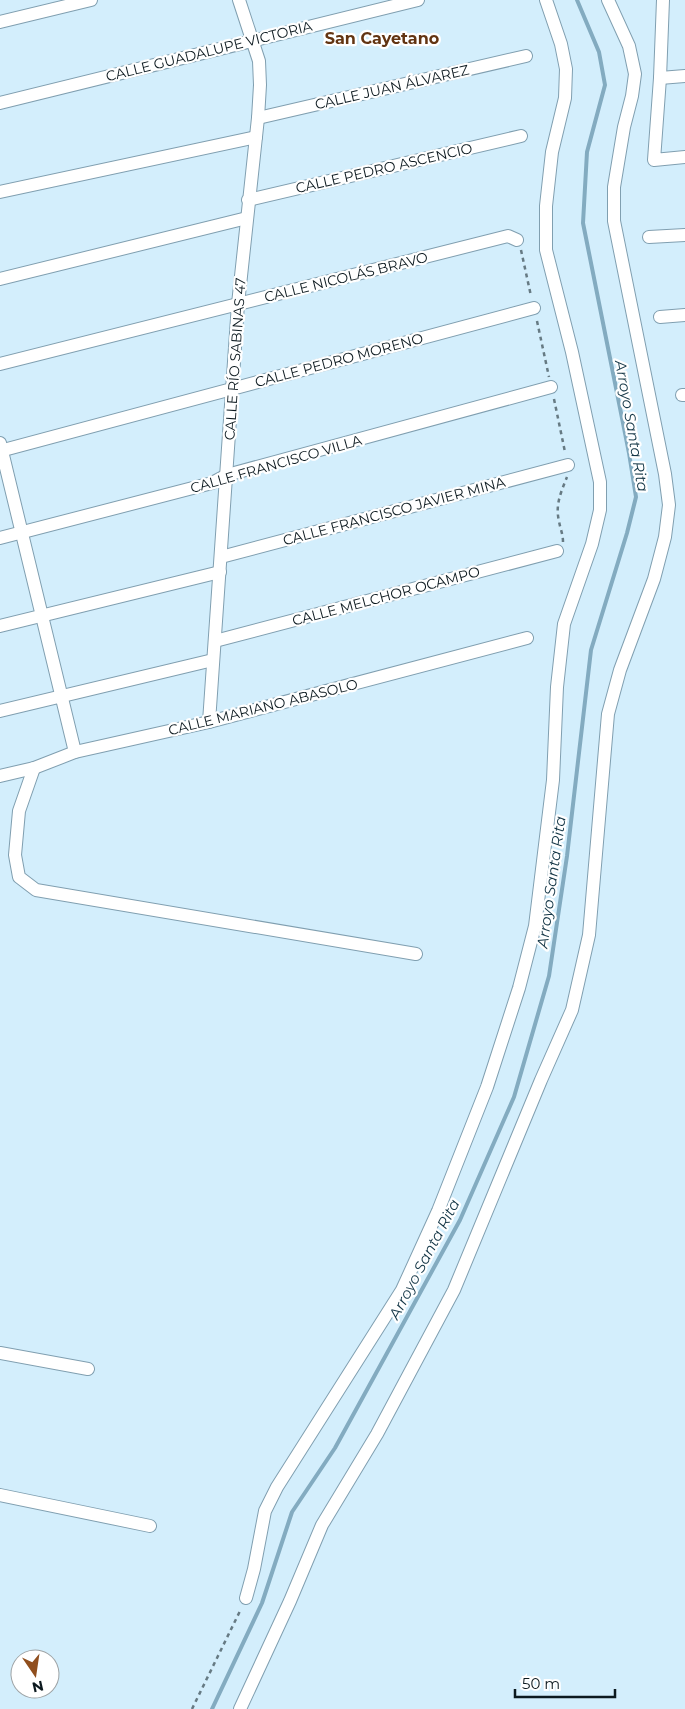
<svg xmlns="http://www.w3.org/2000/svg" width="685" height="1709" viewBox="0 0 685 1709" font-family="Montserrat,sans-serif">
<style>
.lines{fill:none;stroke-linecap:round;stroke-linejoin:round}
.stream{stroke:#83abc0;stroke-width:4}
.street-casing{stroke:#809fb0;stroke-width:14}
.path{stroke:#667a83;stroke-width:2.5;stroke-dasharray:4 4;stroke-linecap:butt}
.street{stroke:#fff;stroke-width:12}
.labels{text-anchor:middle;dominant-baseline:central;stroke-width:4.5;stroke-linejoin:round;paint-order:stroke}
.street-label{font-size:14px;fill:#0c191f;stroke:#fff}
.water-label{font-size:15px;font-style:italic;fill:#123545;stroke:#fff}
.quarter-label{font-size:16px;font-weight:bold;fill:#623412;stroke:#fff}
</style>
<rect width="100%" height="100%" fill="#d3eefc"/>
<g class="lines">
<!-- stream -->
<path class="stream" d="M212 1709 262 1603 292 1512 335 1448 460 1220 514 1097 549 976 567 856 591 650 627 533 636 497 629 453 583 223 587 152 605 85 599 52 577 0"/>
<!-- street casing -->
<g class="street-casing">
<g id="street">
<path d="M663 0 660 78 654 160 685 157"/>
<path d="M0 22 91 0"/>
<path d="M660 78 685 76"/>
<path d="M0 103 418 0"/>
<path d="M258 118 526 56"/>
<path d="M0 192 256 137"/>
<path d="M248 200 521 136"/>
<path d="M649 237 685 235"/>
<path d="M0 279 247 218"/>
<path d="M660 317 685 315"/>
<path d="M0 364 508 236 517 240"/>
<path d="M682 395H685"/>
<path d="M0 443 75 752"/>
<path d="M0 451 534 308"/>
<path d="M0 538 212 483 227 475 551 387"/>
<path d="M221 557 568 465"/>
<path d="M0 626 220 572"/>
<path d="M215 641 557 551"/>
<path d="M0 711 213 660"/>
<path d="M209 722 238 304 258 118 260 85 259 61 239 0"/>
<path d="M34 768 19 811 15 855 19 877 36 890 416 954"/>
<path d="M0 776 34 768 75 752 209 722 527 638"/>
<path d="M0 1353 88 1369"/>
<path d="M0 1495 150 1526"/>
<path d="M246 1598 254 1569 265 1511 277 1487 402 1290 438 1211 487 1087 519 988 535 926 553 780 557 687 564 624 592 544 600 510V482L572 352 546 250V206L552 152 565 98 566 69 561 44 546 0"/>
<path d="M240 1709 290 1601 322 1525 377 1434 454 1290 541 1080 572 1010 589 935 608 714 620 670 654 579 665 537 669 505 665 474 614 221V187L624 127 632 96 635 74 629 46 608 0"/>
</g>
</g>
<!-- path -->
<g class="path">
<path d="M521 250 531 296"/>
<path d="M537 321 549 377"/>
<path d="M554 399 565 452"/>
<path d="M563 542C563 534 560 528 559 521 555 505 561 492 567 477"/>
<path d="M192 1709 241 1609"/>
</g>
<!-- street -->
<use href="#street" class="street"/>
</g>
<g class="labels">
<!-- street labels -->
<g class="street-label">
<text transform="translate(209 51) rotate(-14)">CALLE GUADALUPE VICTORIA</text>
<text transform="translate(392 87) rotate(-13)">CALLE JUAN ÁLVAREZ</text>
<text transform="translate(384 168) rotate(-13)">CALLE PEDRO ASCENCIO</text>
<text transform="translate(346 277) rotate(-14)">CALLE NICOLÁS BRAVO</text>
<text transform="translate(235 359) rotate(-86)">CALLE RÍO SABINAS 47</text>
<text transform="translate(339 360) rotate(-15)">CALLE PEDRO MORENO</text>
<text transform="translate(276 464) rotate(-16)">CALLE FRANCISCO VILLA</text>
<text transform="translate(394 511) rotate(-15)">CALLE FRANCISCO JAVIER MINA</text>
<text transform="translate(386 596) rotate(-15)">CALLE MELCHOR OCAMPO</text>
<text transform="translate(263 707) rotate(-14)">CALLE MARIANO ABASOLO</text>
</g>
<!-- water labels -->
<g class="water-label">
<text transform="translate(632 426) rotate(80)">Arroyo Santa Rita</text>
<text transform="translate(551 882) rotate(-82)">Arroyo Santa Rita</text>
<text transform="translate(424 1259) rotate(-62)">Arroyo Santa Rita</text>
</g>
<!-- quarter labels -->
<g class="quarter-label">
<text x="382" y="38">San Cayetano</text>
</g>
</g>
<!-- north arrow -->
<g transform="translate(35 1674) rotate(167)"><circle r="24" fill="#ffffff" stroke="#9ea3a5"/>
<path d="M0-4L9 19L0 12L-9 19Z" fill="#904e1d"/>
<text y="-8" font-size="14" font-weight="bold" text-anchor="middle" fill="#0c191f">N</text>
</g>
<!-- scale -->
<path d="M515 1689v8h100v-8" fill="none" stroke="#0c191f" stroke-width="2.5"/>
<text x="522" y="1689" font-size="15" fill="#0c191f" stroke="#ffffff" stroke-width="4" paint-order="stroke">50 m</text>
</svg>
